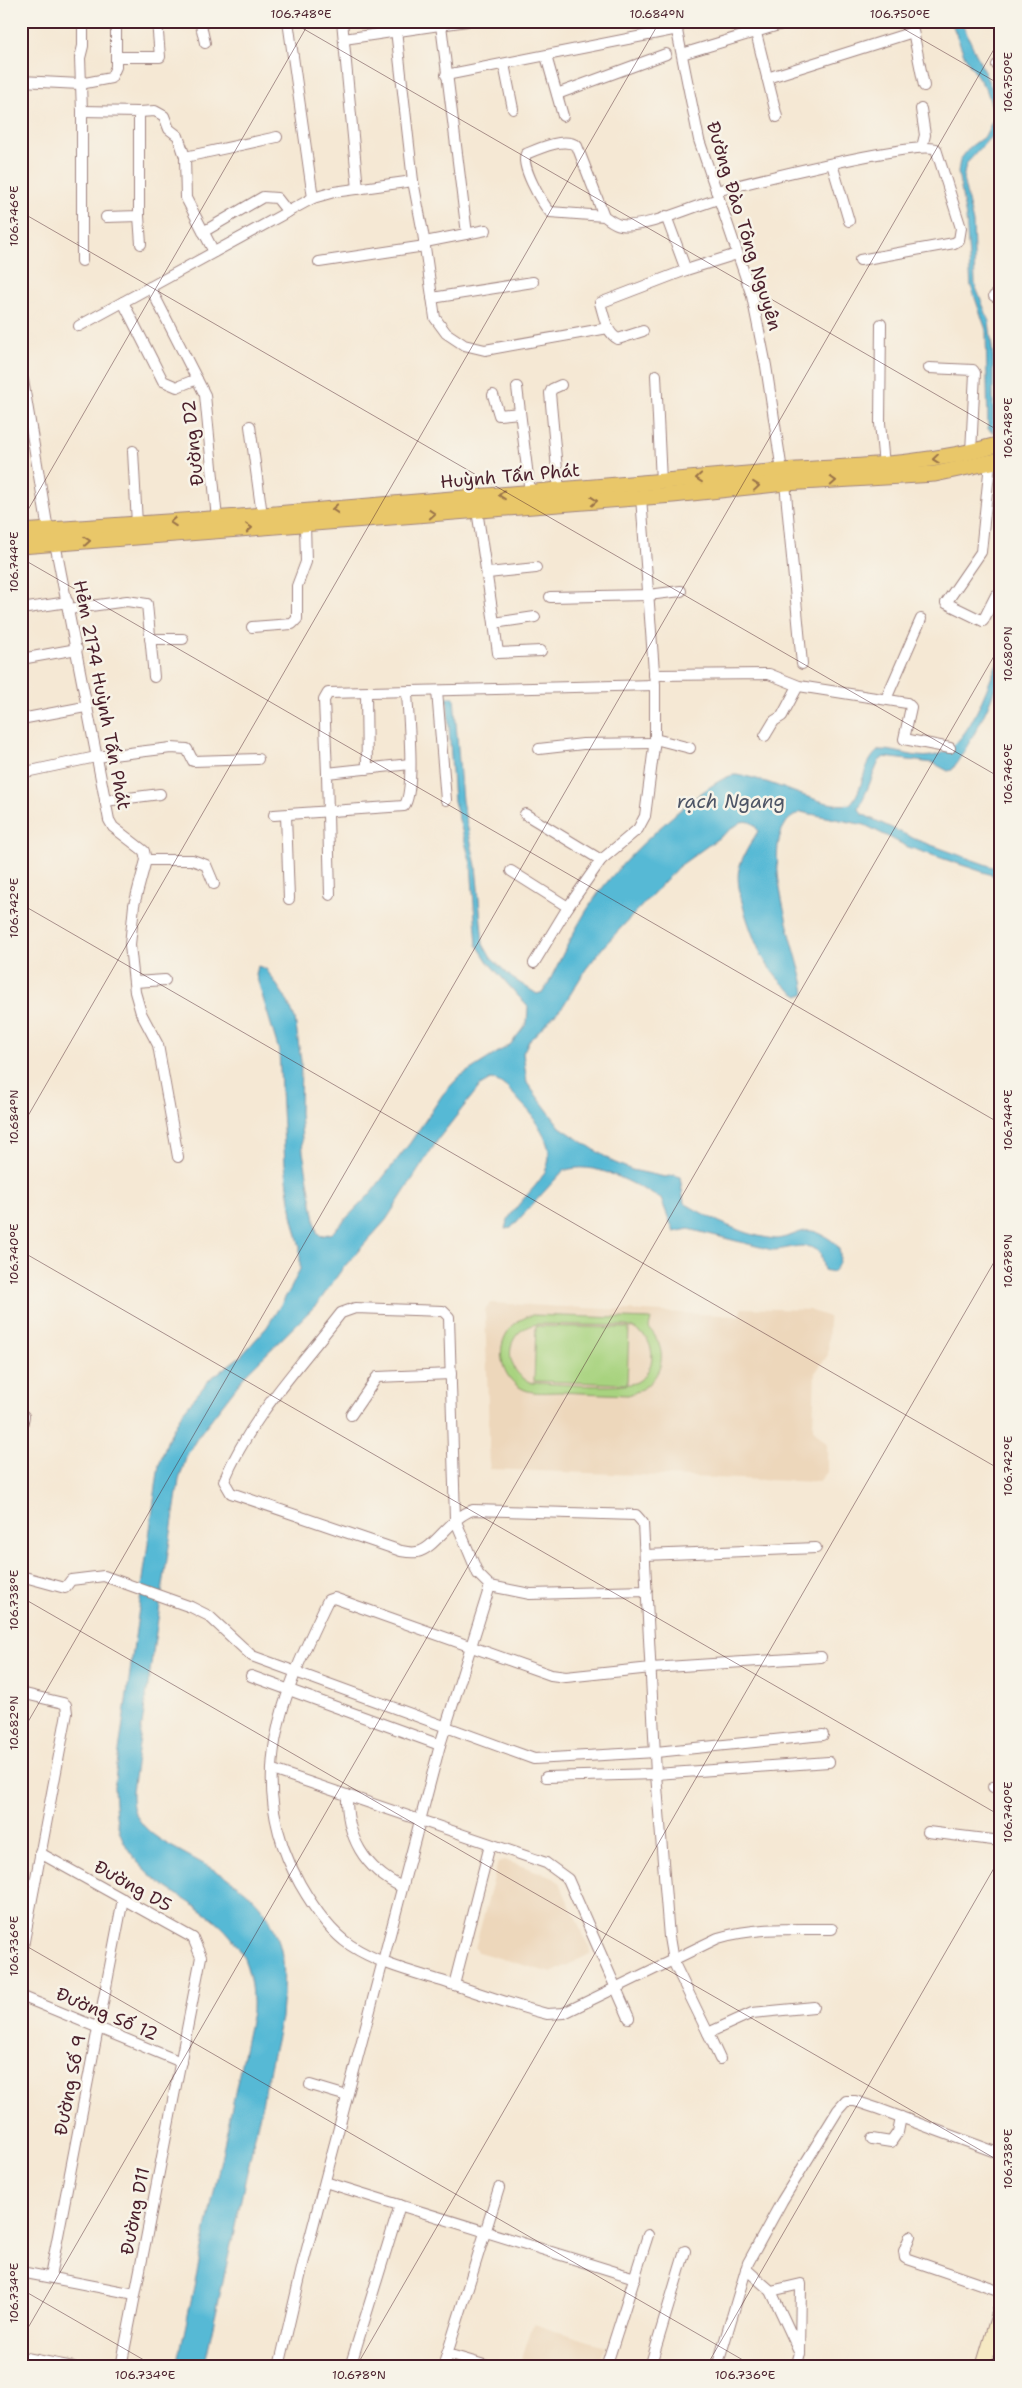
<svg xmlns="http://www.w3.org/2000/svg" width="1022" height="2388" viewBox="0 0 1022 2388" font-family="'Shantell Sans',sans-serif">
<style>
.built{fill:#edd7bb}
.green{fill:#a8d37f;stroke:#797955;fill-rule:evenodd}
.water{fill:#56b9d5;stroke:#506c80}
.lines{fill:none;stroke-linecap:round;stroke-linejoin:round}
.street-casing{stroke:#a08480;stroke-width:12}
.secondary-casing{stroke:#a08480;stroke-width:16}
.primary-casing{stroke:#a08480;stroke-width:17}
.street{stroke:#fff;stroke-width:10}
.secondary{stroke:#f6e9c3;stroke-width:14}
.primary{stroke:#e9c769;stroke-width:15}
.oneway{stroke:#9a734a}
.ticks{fill:none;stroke:#4a1f2b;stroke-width:1;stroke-opacity:0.45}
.labels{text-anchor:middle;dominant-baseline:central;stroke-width:5;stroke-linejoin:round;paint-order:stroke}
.street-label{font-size:18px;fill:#4a1f2b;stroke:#f7f3e8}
.water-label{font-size:19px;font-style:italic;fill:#4e5566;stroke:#f7f3e8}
.neatline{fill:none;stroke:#4a1f2b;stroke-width:2}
.ticks-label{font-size:12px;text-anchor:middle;fill:#4a1f2b}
</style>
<rect width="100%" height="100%" fill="#f7f3e8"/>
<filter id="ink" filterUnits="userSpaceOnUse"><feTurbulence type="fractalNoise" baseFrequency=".02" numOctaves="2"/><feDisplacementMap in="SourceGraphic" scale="10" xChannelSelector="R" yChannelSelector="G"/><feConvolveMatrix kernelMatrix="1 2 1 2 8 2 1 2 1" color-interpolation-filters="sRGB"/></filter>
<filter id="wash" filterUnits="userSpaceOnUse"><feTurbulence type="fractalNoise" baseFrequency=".0096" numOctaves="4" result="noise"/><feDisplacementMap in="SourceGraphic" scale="20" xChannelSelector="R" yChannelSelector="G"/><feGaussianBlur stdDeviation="1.12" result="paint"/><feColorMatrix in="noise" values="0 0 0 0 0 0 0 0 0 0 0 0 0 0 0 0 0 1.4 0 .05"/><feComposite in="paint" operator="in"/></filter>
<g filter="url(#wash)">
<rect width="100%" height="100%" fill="#f5e8d4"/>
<!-- built -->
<g class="built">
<path d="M491 1303 740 1316 741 1308 809 1310 829 1317 828 1355 815 1373 813 1429 827 1444V1472L819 1482 490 1469 485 1310Z"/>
<path d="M504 1860 551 1876 559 1882 592 1953 551 1973 478 1952 475 1948 498 1862Z"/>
<path d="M533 2324 605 2346 598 2367H519Z"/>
</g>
<!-- green -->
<g class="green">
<path d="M532 1315 651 1319 649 1328C673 1355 660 1385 628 1395 605 1394 582 1393 559 1392 549 1392 535 1394 525 1390 508 1383 499 1364 502 1346 505 1330 516 1320 532 1315ZM538 1324 627 1326C639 1330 648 1336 651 1349 654 1361 649 1375 637 1382 620 1390 554 1383 532 1383 501 1371 504 1328 538 1324Z"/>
<path d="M536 1326 629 1328 627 1384 534 1381Z"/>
</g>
<!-- water -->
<g class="water">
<path d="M951 21H961L1001 109 997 130 966 164 963 179 973 223 975 285 989 321 993 357V433L988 429 986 330 971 286 966 218 958 172 960 160 970 147 985 136 995 116 987 91 965 57Z"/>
<path d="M1001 655C1001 691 972 740 952 770L948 771 933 763 884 757 879 761 859 809 862 814 917 840 1001 870V878L908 847 865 825 801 812C796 815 789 818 786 823 762 856 794 944 803 981L805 993 799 996C783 987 770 971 761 954 752 936 734 888 739 869 742 856 751 843 758 831 754 823 750 820 741 822L678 867 604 946 586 969 563 1006 529 1041 523 1053 527 1083 560 1127 613 1162 632 1170 665 1177 675 1175 680 1177 684 1203C708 1217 731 1229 758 1236 763 1237 772 1239 777 1239 803 1235 804 1222 831 1240 837 1245 840 1248 840 1256 840 1262 837 1269 832 1272L824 1270 820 1252C804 1240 789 1250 772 1250L689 1229 674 1232 661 1199C634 1184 594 1159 563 1171L511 1228 505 1229C507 1218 513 1212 520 1203 540 1180 559 1165 543 1134 538 1124 534 1116 526 1108 516 1098 506 1083 492 1079L480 1086 439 1138 386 1220 343 1268 318 1303 247 1373 199 1435 187 1455 179 1480 132 1791C132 1798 132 1807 135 1813 144 1831 161 1841 178 1850 228 1878 274 1896 283 1961 285 1980 282 1999 281 2018L204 2367H177L252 2012C257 1897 152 1913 120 1833 115 1819 115 1803 114 1787L159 1465 168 1439 182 1413 210 1379 242 1355 267 1327 291 1288 300 1269V1247L292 1215 285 1165 279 1051 256 975 258 966 266 969 287 1000 295 1019 301 1061 300 1113 303 1152 317 1232 321 1236 332 1233 370 1194 410 1143 443 1094 459 1077 511 1044 527 1023 528 1007 488 962 477 945 471 864 454 801 447 697H454L462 801 476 866 483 944 491 958 512 978 537 994 543 992 548 984C560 960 571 936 585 913 593 900 603 886 614 874 631 853 713 774 736 775 769 777 823 810 850 804 865 789 861 764 879 750 896 749 914 759 932 756 970 751 986 685 1001 655Z"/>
</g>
</g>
<g filter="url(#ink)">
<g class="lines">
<!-- street casing -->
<g class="street-casing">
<g id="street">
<path d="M200 21 205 43"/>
<path d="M288 21 313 198"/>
<path d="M342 21 358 189"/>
<path d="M395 21 413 181 423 233 435 318 446 333 464 345 485 350 608 328"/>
<path d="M675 21 699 140 752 296 766 366 782 471"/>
<path d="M911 21 924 86"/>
<path d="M441 25 467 234"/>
<path d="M756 33 777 117"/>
<path d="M344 39 467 21"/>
<path d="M682 54 792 21"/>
<path d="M546 56 563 116"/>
<path d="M116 57H160L157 21"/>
<path d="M504 64 513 109"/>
<path d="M997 65 1001 64"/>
<path d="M446 75 678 29"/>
<path d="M767 78 913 32"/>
<path d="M21 81 80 84 111 78 116 67V21"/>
<path d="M557 94 666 54"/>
<path d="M921 109 925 135 922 147"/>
<path d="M82 111 139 112V216L106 217"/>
<path d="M139 112 155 111 164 116 169 129 178 136 185 157"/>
<path d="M832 164 849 221"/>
<path d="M716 191C747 183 917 140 936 149L961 228 959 240 954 243 860 260"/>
<path d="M139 216 141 244"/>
<path d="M604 216 550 212C541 202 520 165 526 154 540 148 564 137 577 146L604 216C610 220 614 224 621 225 646 229 693 206 719 199"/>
<path d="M666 216 686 270"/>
<path d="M203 232 263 197 277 198 288 212"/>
<path d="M425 242 486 230"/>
<path d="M214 252 186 198 185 157 277 137"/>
<path d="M82 261V111L80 58 83 46V21"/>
<path d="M319 262 425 246"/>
<path d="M150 287 205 395 217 519"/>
<path d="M994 296 1001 297"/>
<path d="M432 298 533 282"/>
<path d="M881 324 880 423 884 465"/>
<path d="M79 326 123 302"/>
<path d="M643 331 618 339C606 333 604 315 600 303L686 270 737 254"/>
<path d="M929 368 973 370 975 373 971 452"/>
<path d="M656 375 661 482"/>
<path d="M197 379 177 387 163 381 123 302 313 198 334 192 413 181"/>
<path d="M23 380 48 530"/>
<path d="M517 387 530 493"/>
<path d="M493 395 499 415 520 413"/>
<path d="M250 426 262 515"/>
<path d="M133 451 137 524"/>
<path d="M990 463 981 552 946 603 983 621 996 595"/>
<path d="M785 483 802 664"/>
<path d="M559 491 550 393 552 389 561 385"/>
<path d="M477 510 494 623 535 617"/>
<path d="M55 543 109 820 113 827 144 851 146 860 134 905 130 945 135 992 141 1013 158 1045 178 1157"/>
<path d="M488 573 536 568"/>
<path d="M550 597 648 595 681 591"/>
<path d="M21 609 68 602"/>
<path d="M69 609 127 601 147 604 154 677"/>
<path d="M494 623 498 653 541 651"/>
<path d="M252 627 292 624 297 619V586L306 562 305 524"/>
<path d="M150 639H183"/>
<path d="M21 659 77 649"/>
<path d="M654 675 769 674 799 686 907 703 911 707 904 739 950 748"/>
<path d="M437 691 446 800"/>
<path d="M366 693 367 769"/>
<path d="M886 699 921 619"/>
<path d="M21 719 85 707"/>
<path d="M765 736 774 721 782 716 798 686"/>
<path d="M655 739 690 748"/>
<path d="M539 749 583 744 654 743"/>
<path d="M21 773 96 757 171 748 187 749 193 761 258 759"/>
<path d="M327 773 324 700 328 693 655 685"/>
<path d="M105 801 160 794"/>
<path d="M525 814 601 860"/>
<path d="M274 815 404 806C416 792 408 714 407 693"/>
<path d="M286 815 289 899"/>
<path d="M146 860H192L206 865 214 884"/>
<path d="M511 871 568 907"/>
<path d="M330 895 327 773 410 764"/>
<path d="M534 963 568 907 601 860 638 829 645 816 655 739V685L641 497"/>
<path d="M135 982 165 980"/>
<path d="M351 1415 377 1377 451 1374"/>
<path d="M21 1431 24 1416"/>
<path d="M645 1555 816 1548"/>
<path d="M21 1576 65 1588 71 1580 104 1576 191 1607 209 1616 252 1656 534 1759 656 1752 823 1735"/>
<path d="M647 1591 530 1594 490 1586 478 1574 455 1519 449 1317 443 1311 355 1308 341 1313C300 1366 250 1418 224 1481L231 1493 401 1551C406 1552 412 1553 417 1552 435 1549 450 1517 473 1510L636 1515 643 1523 656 1774 669 1937 673 1961 708 2033 752 2013 814 2007"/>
<path d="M821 1657 651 1668 566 1677 551 1675 334 1598 328 1600C282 1695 243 1782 300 1884 312 1905 329 1931 350 1945 379 1964 413 1972 445 1982 479 1993 512 2005 547 2014L564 2013 718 1938C755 1927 794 1929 832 1929"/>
<path d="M251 1676 440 1745"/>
<path d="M21 1693 63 1703 66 1705 67 1713 21 1957"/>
<path d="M273 1770 546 1863 568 1879 629 2018"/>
<path d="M546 1777 656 1774 829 1762"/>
<path d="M993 1787 1001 1786"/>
<path d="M347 1795C346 1836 364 1869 402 1887"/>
<path d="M928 1832 1001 1841"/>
<path d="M40 1853 193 1938 201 1957 121 2367"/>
<path d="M454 1985 490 1845"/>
<path d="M21 1996 181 2062"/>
<path d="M708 2033 720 2059"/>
<path d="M310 2085 347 2096"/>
<path d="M872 2139 891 2142 898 2132 901 2117"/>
<path d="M325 2182 635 2278"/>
<path d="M910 2236 904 2251 905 2258 1001 2291"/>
<path d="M746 2269 771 2291 800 2353 801 2284 771 2291"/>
<path d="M21 2272 135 2294"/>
<path d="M50 2277 123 1899"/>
<path d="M447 2354 491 2367"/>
<path d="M21 2357 73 2367"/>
<path d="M279 2367 303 2264 440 1745 490 1586"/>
<path d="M350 2367 400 2205"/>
<path d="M443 2367 499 2188"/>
<path d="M606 2367 648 2235"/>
<path d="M650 2367 685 2251"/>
<path d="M717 2367 748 2263 782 2201 838 2110 846 2101H855L879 2109 1001 2154"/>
<path d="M796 2367 800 2353"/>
</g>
</g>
<!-- secondary casing -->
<g class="secondary-casing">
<path id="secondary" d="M983 2367 1001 2307"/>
</g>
<!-- primary casing -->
<g class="primary-casing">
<g id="primary">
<path d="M21 532 240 517 782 471C856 466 929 465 1001 444"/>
<path d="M21 546 673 495 785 483 935 474 1001 460"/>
</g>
</g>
<!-- street -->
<use href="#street" class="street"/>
<!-- secondary -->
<use href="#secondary" class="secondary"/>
<!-- primary -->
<use href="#primary" class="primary"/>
</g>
<!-- one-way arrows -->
<defs><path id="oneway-chevron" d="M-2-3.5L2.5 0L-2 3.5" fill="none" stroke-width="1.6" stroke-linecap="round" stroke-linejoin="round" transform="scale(1.25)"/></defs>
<g class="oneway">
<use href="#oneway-chevron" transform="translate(936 459) rotate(174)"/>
<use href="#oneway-chevron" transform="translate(699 478) rotate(175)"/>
<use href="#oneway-chevron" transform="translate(833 481) rotate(-3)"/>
<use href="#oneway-chevron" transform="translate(756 486) rotate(-6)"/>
<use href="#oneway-chevron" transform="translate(502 495) rotate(175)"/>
<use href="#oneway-chevron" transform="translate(594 501) rotate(-4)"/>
<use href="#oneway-chevron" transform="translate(335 509) rotate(175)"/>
<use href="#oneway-chevron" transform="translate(432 514) rotate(-4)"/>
<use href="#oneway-chevron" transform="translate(173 522) rotate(176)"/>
<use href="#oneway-chevron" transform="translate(249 528) rotate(-4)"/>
<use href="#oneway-chevron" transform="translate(87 541) rotate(-5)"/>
</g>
</g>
<!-- ticks -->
<path class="ticks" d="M290 21 1001 432M890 21 1001 85M21 212 1001 778M21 522 310 21M21 558 1001 1124M21 904 1001 1470M21 1128 660 21M21 1251 1001 1816M21 1597 1001 2162M21 1734 1001 37M21 1943 755 2367M21 2289 156 2367M21 2340 1001 644M356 2367 1001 1250M706 2367 1001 1856"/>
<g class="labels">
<!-- street labels -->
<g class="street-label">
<text transform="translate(744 226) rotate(73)">Đường Đào Tông Nguyên</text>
<text transform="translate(193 443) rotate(-96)">Đường D2</text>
<text transform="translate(510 476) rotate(-5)">Huỳnh Tấn Phát</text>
<text transform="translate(102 695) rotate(79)">Hẻm 2174 Huỳnh Tấn Phát</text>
<text transform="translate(133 1886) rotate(29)">Đường D5</text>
<text transform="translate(107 2014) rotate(23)">Đường Số 12</text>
<text transform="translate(70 2085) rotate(-79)">Đường Số 9</text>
<text transform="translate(135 2211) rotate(-79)">Đường D11</text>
</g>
<!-- water labels -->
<g class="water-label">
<text x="731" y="801">rạch Ngang</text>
</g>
</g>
<!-- margin -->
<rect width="1022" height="2388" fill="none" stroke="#f7f3e8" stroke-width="55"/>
<rect x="28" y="28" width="966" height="2332" class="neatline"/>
<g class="ticks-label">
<text x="301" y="18">106.748°E</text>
<text x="657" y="18">10.684°N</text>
<text x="900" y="18">106.750°E</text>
<text transform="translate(1008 82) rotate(-90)" y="4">106.750°E</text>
<text transform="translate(14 216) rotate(-90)" y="4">106.746°E</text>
<text transform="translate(1008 428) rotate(-90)" y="4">106.748°E</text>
<text transform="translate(14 562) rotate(-90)" y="4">106.744°E</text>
<text transform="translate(1008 654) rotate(-90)" y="4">10.680°N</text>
<text transform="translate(1008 774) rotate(-90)" y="4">106.746°E</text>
<text transform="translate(14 908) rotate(-90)" y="4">106.742°E</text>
<text transform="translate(14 1117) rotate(-90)" y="4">10.684°N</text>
<text transform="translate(1008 1120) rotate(-90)" y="4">106.744°E</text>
<text transform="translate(14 1254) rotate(-90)" y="4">106.740°E</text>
<text transform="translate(1008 1261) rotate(-90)" y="4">10.678°N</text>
<text transform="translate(1008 1466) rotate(-90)" y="4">106.742°E</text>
<text transform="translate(14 1600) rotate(-90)" y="4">106.738°E</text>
<text transform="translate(14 1723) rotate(-90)" y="4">10.682°N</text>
<text transform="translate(1008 1812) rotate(-90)" y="4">106.740°E</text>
<text transform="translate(14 1946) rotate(-90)" y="4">106.736°E</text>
<text transform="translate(1008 2159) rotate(-90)" y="4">106.738°E</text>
<text transform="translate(14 2293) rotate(-90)" y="4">106.734°E</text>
<text x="145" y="2379">106.734°E</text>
<text x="359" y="2379">10.678°N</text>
<text x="745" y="2379">106.736°E</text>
</g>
</svg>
